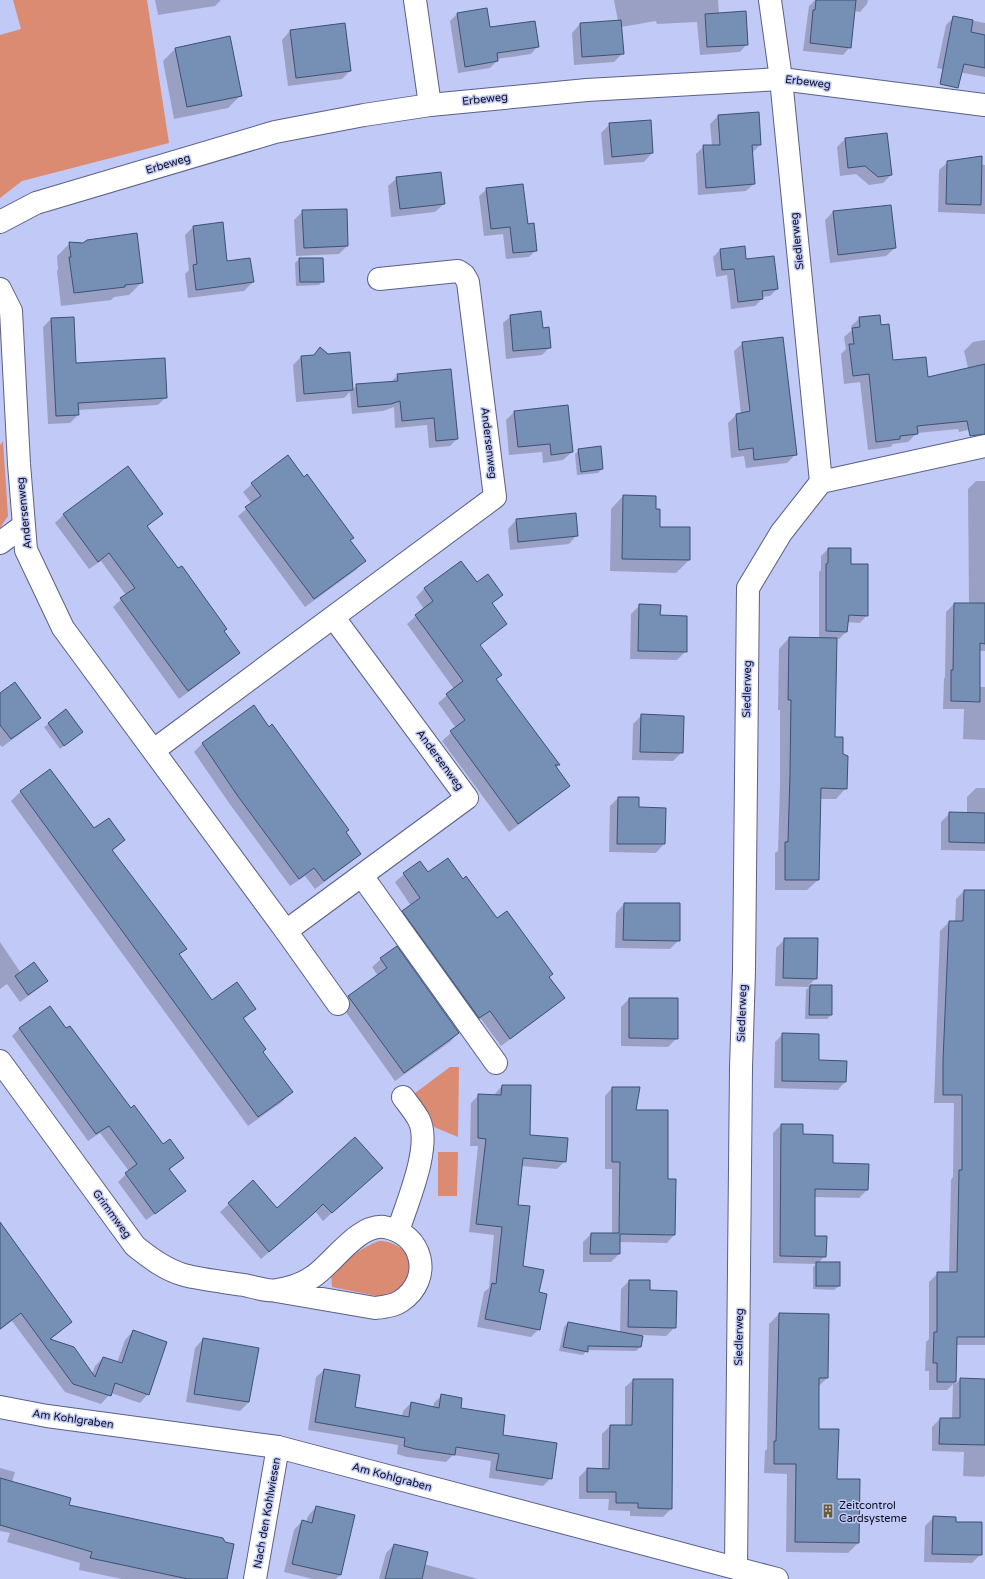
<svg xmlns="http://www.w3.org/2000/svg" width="985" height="1579" viewBox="0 0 985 1579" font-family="'Varela Round',sans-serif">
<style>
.green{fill:#dc8b73}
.shadow{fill:#0003}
.building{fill:#758fb5;stroke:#3b5275}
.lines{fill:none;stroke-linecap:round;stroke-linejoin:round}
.street-casing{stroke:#5a6088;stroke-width:24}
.street{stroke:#fff;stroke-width:22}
.labels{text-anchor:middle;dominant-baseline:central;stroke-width:3;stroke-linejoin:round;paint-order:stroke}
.street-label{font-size:11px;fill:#0c0d1d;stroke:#c1c9f6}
.poi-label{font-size:11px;fill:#0c0d1d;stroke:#c1c9f6;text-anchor:start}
</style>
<rect width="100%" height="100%" fill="#c1c9f6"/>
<!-- green -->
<g class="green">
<path d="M13 0H147L169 143 22 181 0 198V35L21 29Z"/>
<path d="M3 441 8 516 0 528V445Z"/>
<path d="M450 1067H459L458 1137 434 1127 411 1096Z"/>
<path d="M438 1152H458L457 1196H438Z"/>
<path d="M379 1241C392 1241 406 1248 410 1261 411 1267 409 1275 408 1281L392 1295 382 1297 332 1287 331 1273C346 1261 361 1247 379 1241Z"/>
</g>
<!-- shadow -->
<g class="shadow">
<path d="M155 0H221L215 6 158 15Z"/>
<path d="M614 0H718L719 14 747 44 740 52 700 55 697 22 657 24 656 21 621 27 623 53 614 62 574 65 572 33 580 24 618 21Z"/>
<path d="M815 0H868L867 4 860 12 854 11 850 47 843 55 803 51 809 6Z"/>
<path d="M457 14 489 28 538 46 531 54 497 59V61L490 68 458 73 450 21Z"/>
<path d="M954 17 985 23V77L937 68 946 25Z"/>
<path d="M290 31 350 71 342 79 288 86 282 40Z"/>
<path d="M176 48 241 95 228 108 174 119 163 61Z"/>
<path d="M718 116 760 145 752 153 754 184 746 191 698 195 696 154 704 146H712L710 124Z"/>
<path d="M610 124 652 153 644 162 604 165 601 133Z"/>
<path d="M886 134 891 175 883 183 869 185 856 174 840 176 837 147 845 139Z"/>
<path d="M948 162 985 165V214L938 212 939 170Z"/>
<path d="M397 178 444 204 435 212 391 217 388 186Z"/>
<path d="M487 189 527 225 536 250 529 257 506 259 503 234 484 236 479 196Z"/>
<path d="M303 211 347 246 339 254 296 256 294 220Z"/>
<path d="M833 212 895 248 886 256 830 263 825 220Z"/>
<path d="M193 227 226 262 253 282 244 291 188 298 185 274 189 270 185 235Z"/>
<path d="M70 243 142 282 129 295 114 297 111 300 61 306 57 271 58 269 57 256Z"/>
<path d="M720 250 745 260 777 289 770 296 762 297V299L755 306 731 309 727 275 716 277 713 257Z"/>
<path d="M299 259H322L323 281 319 285 296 286 295 263Z"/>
<path d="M511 316 542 329 550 347 542 355 506 359 503 323Z"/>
<path d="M860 318 880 326 892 361 927 378 968 368 964 351 973 342 985 340V426L959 432 958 429 917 433 908 442 893 444 890 447 868 450 860 382 844 384 841 354 846 349 844 337 852 330 851 326Z"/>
<path d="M51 319 75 364 166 397 158 405 78 410V415L70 423 48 424 43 327Z"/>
<path d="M743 343 795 455 787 463 746 468 744 456 731 458 728 423 736 415 741 414 734 351Z"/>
<path d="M320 348 328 355 352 390 357 385 391 382 398 375 457 439 450 446 429 448 427 425 395 428 394 407 383 411 352 414 350 392 344 398 296 402 293 365 301 357 313 356Z"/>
<path d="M514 412 572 452 563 460 543 463 542 452 509 455 506 420Z"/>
<path d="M579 450 602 469 598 473 577 475 575 454Z"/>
<path d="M288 457 304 478 352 538 349 541 364 561 356 570 305 607 238 516 252 504 243 492 252 484Z"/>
<path d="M976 481H985V651H979V687H985V740L963 739 964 709H943L944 679 945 677 946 612 954 604H969L968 489Z"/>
<path d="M623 496 655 510 659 528 689 560 676 573 610 571 611 509Z"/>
<path d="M64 514H161L147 527 178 570 226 629 224 632 239 653 230 661 179 699 113 607 126 595 101 561 89 569 55 523Z"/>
<path d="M516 520 577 535 569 544 510 550 508 529Z"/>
<path d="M828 549 850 565 867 615 860 623 847 622 846 632 839 639H836L834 738 842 755 846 788 836 799H820L818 880 807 890H775V853L778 851 780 785V710H778L779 649 789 638 819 639V572L821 570V556Z"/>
<path d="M461 562 477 584 502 595 491 604 506 624 497 632 479 646 500 675 496 680 559 765 556 768 569 785 560 794 509 832 442 741 456 728 438 703 454 689 407 624 424 609 416 597 424 589Z"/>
<path d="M640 605 659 616 686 651 677 660 630 659 631 614Z"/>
<path d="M0 692 40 718 31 726 2 747 0 745Z"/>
<path d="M253 707 360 854 351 862 315 889 305 876 290 886 229 803 194 752 202 744Z"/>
<path d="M66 711 82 732 60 749 44 727Z"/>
<path d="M642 715 682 752 673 761 632 760 633 724Z"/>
<path d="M976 788H985V851L941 850V822L950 813H967V797Z"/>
<path d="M20 792 94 830 124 840 112 851 185 949 179 955 212 1002 254 1009 243 1020 262 1052 291 1092 282 1102 248 1126 11 801Z"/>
<path d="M618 798 638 808 665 809 664 844 656 853 609 852 610 806Z"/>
<path d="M428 873 463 880 497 920 552 974 549 978 564 998 555 1006 501 1046 481 1019 471 1026 394 920 411 906 395 882 404 874Z"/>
<path d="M964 891H985V1345H956L955 1384 961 1379 985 1380V1475L984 1477 963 1476 964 1452 932 1451V1427L940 1419H952L953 1384 947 1390H929V1371H925L926 1342 929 1339V1282L938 1273H949L951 1180 953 1177 954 1103H934L940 931 949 922H955L956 899Z"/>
<path d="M624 904 679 940 670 949 615 948 616 913Z"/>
<path d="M785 939 816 978 808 986H831V1015L827 1019H805L806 990 809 987 775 986 776 948Z"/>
<path d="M0 942 21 973 47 981 39 988 20 1002 7 984 0 989Z"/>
<path d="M397 947 458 1033 450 1042 395 1081 341 1005 349 997 378 976 372 967 381 959Z"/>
<path d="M629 999 677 1038 668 1047 621 1046V1007Z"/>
<path d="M49 1007 66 1030 131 1109 163 1146 183 1158 169 1170 184 1191 177 1198 146 1220 118 1182 129 1171 100 1133 88 1141 12 1036 19 1029Z"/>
<path d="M783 1034 818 1061 845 1082 838 1090 774 1088 775 1042Z"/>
<path d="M502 1086 529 1136 565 1161 557 1169 521 1166 517 1205 522 1266 537 1293 539 1329 531 1337 477 1327 484 1292 489 1288 494 1235 469 1232 478 1146H470L471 1103 479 1095H494Z"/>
<path d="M612 1088 635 1111 667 1180 674 1235 667 1243 619 1242V1254L611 1262H583V1242L591 1234H612V1169H605V1096Z"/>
<path d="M781 1125 802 1135 832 1164 867 1190 859 1198 814 1197V1237L825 1256 818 1263 839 1286 834 1290 813 1289V1267L816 1264 773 1263V1133Z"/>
<path d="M373 1176 323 1221 315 1211 303 1223 261 1259 220 1212 253 1182 277 1210Z"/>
<path d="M0 1222 71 1322 50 1340 92 1374 95 1366 103 1358 117 1363 125 1340 133 1331 148 1394 140 1403 111 1393 101 1404 65 1392 12 1321 0 1330Z"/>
<path d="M629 1281 649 1291 675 1327 666 1336 642 1335 640 1347 636 1351 587 1350 583 1355 559 1351 564 1327 568 1323 620 1332 621 1289Z"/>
<path d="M779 1314 827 1378 818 1387V1430L858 1543 848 1553 786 1552 787 1474 764 1473 765 1451 767 1449 769 1324Z"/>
<path d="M203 1339 258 1349 249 1402 240 1411 186 1402 195 1348Z"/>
<path d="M324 1370 354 1408 402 1417 403 1411 411 1403 433 1408 434 1403 442 1395 459 1409 502 1435 551 1478 543 1486 489 1478 491 1461 453 1455 446 1462 407 1457 397 1454 398 1445 308 1430 316 1377Z"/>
<path d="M633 1380 671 1509 663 1517 630 1516V1511L608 1510 609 1499H579V1477L587 1469 602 1470V1434L610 1426H625V1387Z"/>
<path d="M0 1468 15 1472 12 1482 68 1506 226 1579H122L79 1570 80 1563 7 1542 10 1533 0 1531Z"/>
<path d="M316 1507 354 1516 340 1575 336 1579H313L284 1572 294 1530 302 1521 306 1522 308 1516Z"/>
<path d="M933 1518 955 1523 981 1554 972 1563 924 1562 925 1526Z"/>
<path d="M394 1545 424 1564 478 1579H379L386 1553Z"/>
</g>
<!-- building -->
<g class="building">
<path d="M816 0H856L851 48 810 43 813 10H815Z"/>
<path d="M487 8 490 27 535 21 539 47 497 53 498 61 465 67 457 13Z"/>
<path d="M746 11 748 45 707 47 705 14Z"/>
<path d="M953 16 973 20 971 32 985 35V68L964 64 958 88 940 84Z"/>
<path d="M621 20 624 54 582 57 580 23Z"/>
<path d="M345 23 351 71 296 78 290 30Z"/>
<path d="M230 36 242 96 187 107 175 48Z"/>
<path d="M759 112 761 145H752L755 184 706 188 703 145H720L718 115Z"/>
<path d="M651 120 653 153 612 157 609 123Z"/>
<path d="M887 133 892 175 878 177 865 166 848 168 845 138Z"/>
<path d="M982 156 981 205 946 204 947 161Z"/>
<path d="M441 172 445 204 400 209 396 177Z"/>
<path d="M523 184 528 224 534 223 537 251 513 253 510 227 491 229 486 188Z"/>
<path d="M891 205 896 248 838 255 833 211Z"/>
<path d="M347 209 348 246 304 248 302 210Z"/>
<path d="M223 222 227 261 250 258 254 282 196 290 193 265 197 264 193 226Z"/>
<path d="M137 233 143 283 125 285V287L74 293 69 257H71L69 242 83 243 87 240Z"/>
<path d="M745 246 746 259 774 256 778 289 762 291 763 299 738 302 734 269 722 270 720 249Z"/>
<path d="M299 258H323L324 282H300Z"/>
<path d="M541 311 543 328 549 327 551 348 513 351 510 315Z"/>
<path d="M880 315 881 325 889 324 893 360 926 357 928 377 985 364V434L970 436 967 421 917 426 918 434 900 436V439L876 442 869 374 853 376 849 344H854L852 328 860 327 859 317Z"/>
<path d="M74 317 76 363 165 358 167 398 78 403 79 415 56 416 51 318Z"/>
<path d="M783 337 797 455 754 460 753 448 739 450 736 414 750 411 742 342Z"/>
<path d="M320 347 328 354 350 352 353 390 304 394 301 356 314 355Z"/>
<path d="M451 369 458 439 436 441 434 418 402 421 400 401 391 404 358 407 356 384 398 381 397 374Z"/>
<path d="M568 405 573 452 551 455 550 444 518 447 514 411Z"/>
<path d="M601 446 603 469 581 472 578 449Z"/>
<path d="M288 455 304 477 307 474 354 538 350 540 366 561 314 599 245 507 261 496 251 483Z"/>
<path d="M128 466 163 514 147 526 178 568 182 566 227 629 224 631 240 653 188 691 120 598 135 588 109 553 98 562 63 514Z"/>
<path d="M623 495 656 496V509H660V527H690V560L622 559Z"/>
<path d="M576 513 578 536 518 542 516 519Z"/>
<path d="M828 548H851V564H868V616L849 615 847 632 826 631V564L828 563Z"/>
<path d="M461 561 477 582 488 574 503 595 492 603 507 624 480 645 502 675 496 679 560 765H555L570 786 518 824 450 731 465 720 446 694 463 681 415 615 433 601 424 588Z"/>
<path d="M954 603H985V644L980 643V702L951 701V670H953Z"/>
<path d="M639 604 661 605 660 615 687 616V652L638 651Z"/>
<path d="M789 637 837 638 835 737H843V754L848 756 847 789 821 788 819 880H785V842H788L790 774 791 700H788Z"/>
<path d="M15 682 41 718 11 739 0 725V693Z"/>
<path d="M254 705 269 727 272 724 349 830 346 832 361 854 324 881 314 868 299 879 237 795 202 743Z"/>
<path d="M66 709 83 732 64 746 48 723Z"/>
<path d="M641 714 684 716 683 753 640 752Z"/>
<path d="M50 769 94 828 109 818 125 840 112 850 187 949 179 954 212 1000 237 982 256 1009 243 1018 266 1049 263 1052 293 1092 258 1117 20 791Z"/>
<path d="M618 797H639V807L666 808 665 844H617Z"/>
<path d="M949 812 985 813V843L949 842Z"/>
<path d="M448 858 463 879 466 876 497 918 507 911 553 974 549 977 565 998 510 1039 490 1011 479 1018 402 911 420 898 403 873 420 861 428 872Z"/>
<path d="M964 890H985V1337H957L956 1382H937V1363H933L934 1332H937V1272H957L959 1170H962V1095H943V1060L949 921H963Z"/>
<path d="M624 903H680V941L623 940Z"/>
<path d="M784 938H818L817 979 783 978Z"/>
<path d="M397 946 459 1033 404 1073 348 996 387 968 380 958Z"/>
<path d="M34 962 48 981 28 995 15 976Z"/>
<path d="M810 985H832V1015H809Z"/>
<path d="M629 998H678V1039L629 1038Z"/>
<path d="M50 1006 66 1028 70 1026 131 1108 134 1105 163 1144 170 1139 184 1158 169 1169 186 1191 155 1214 125 1173 137 1164 109 1126 96 1134 19 1028Z"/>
<path d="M782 1033 819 1034V1060L847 1061 846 1082 782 1081Z"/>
<path d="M502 1085H531L530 1135 568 1138 566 1162 523 1158 518 1205 530 1206 523 1266 544 1270 539 1292 547 1294 540 1330 485 1319 492 1283 496 1284 502 1227 476 1224 486 1139 478 1138V1094L501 1095Z"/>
<path d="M612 1087H640L636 1110H668V1179H676L675 1235 620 1234V1254H590L591 1233H619L620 1162H612Z"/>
<path d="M781 1124H803V1134L833 1135V1163L869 1164 868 1190 815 1189V1236H827L826 1257 780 1256Z"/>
<path d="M355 1137 383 1168 332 1213 323 1204 312 1215 269 1252 228 1203 253 1180 277 1208Z"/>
<path d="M0 1222 72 1322 50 1339 74 1347 95 1377 103 1357 122 1363 133 1330 167 1342 149 1395 115 1383 111 1396 73 1384 21 1313 0 1329Z"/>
<rect x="816" y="1262" width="24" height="24"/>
<path d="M629 1280H650V1290L677 1291 676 1328 628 1327Z"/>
<path d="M779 1313 829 1314 828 1378H819V1429H839L837 1479H860L859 1543 795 1542 796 1464H774V1441H776Z"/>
<path d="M568 1322 643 1336 641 1347 588 1346V1352L563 1347Z"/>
<path d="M203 1338 259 1348 249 1402 194 1394Z"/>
<path d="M324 1369 360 1375 355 1407 409 1417 411 1402 439 1408 441 1394 462 1398 461 1408 505 1415 503 1435 557 1443 552 1479 496 1470 499 1454 456 1447 455 1455 415 1449 404 1446 405 1438 315 1422Z"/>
<path d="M960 1378 985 1379V1445L939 1444 940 1418H960Z"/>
<path d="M633 1379H673L672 1509 638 1508V1503H616V1492H587V1468L609 1469 610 1425H632Z"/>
<path d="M0 1478 71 1498 69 1505 223 1538 225 1542 234 1544 227 1579H188L90 1558 92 1552 0 1525Z"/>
<path d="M316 1506 355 1515 341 1575 292 1564 302 1520 312 1523Z"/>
<path d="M933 1516 956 1517V1522H982V1555L932 1554Z"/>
<path d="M394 1544 428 1552 422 1579H385Z"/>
</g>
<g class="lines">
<!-- street casing -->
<g class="street-casing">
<g id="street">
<path d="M415 0 430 105"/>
<path d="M770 0 781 79 821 482"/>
<path d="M0 222 36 203 275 132 364 115 430 105 587 90 781 79 985 105"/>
<path d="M0 289 11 311 19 464 26 550 63 628 286 931 338 1004"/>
<path d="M0 543 23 526"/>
<path d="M154 750 495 497 468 282 464 275 458 271 379 279"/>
<path d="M362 876 496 1063"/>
<path d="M286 931 467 798 334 618"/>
<path d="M0 1061 135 1246C150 1258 166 1270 184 1275 203 1280 225 1282 244 1285 254 1287 268 1292 277 1290 290 1288 303 1284 314 1276 333 1263 358 1224 384 1227 423 1233 434 1279 401 1301 394 1306 384 1307 375 1308L276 1291"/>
<path d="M398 1231C407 1203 432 1146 419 1120 415 1112 408 1104 403 1097"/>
<path d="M0 1407 47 1416 278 1447 777 1579"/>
<path d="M736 1567 741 1068 744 970 748 588 781 533 821 482 985 446"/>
<path d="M255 1579 278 1447"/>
</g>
</g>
<!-- street -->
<use href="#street" class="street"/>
</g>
<!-- icons -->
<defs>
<g id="building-bare" transform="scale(1.08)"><path d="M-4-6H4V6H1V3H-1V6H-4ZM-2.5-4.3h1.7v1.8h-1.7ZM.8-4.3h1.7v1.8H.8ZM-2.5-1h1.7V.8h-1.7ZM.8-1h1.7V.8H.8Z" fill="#685e2a" stroke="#c1c9f6" stroke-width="2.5" paint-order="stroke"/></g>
</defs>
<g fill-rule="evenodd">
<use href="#building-bare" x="828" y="1511"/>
</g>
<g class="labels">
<!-- street labels -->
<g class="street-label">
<text transform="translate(808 82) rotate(7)">Erbeweg</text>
<text transform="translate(485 99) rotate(-6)">Erbeweg</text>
<text transform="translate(168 164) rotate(-17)">Erbeweg</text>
<text transform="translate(797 241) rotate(-96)">Siedlerweg</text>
<text transform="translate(489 443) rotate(83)">Andersenweg</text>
<text transform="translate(24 513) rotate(-96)">Andersenweg</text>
<text transform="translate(747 689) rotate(-89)">Siedlerweg</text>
<text transform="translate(440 760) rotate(54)">Andersenweg</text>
<text transform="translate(742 1013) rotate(-88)">Siedlerweg</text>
<text transform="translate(112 1214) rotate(54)">Grimmweg</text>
<text transform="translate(739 1337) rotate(-89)">Siedlerweg</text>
<text transform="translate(73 1419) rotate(8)">Am Kohlgraben</text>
<text transform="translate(392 1477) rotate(15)">Am Kohlgraben</text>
<text transform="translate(267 1513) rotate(-80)">Nach den Kohlwiesen</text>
</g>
<!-- poi labels -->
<g class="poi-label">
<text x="839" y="1505">Zeitcontrol<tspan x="839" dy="13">Cardsysteme</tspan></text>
</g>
</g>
</svg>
